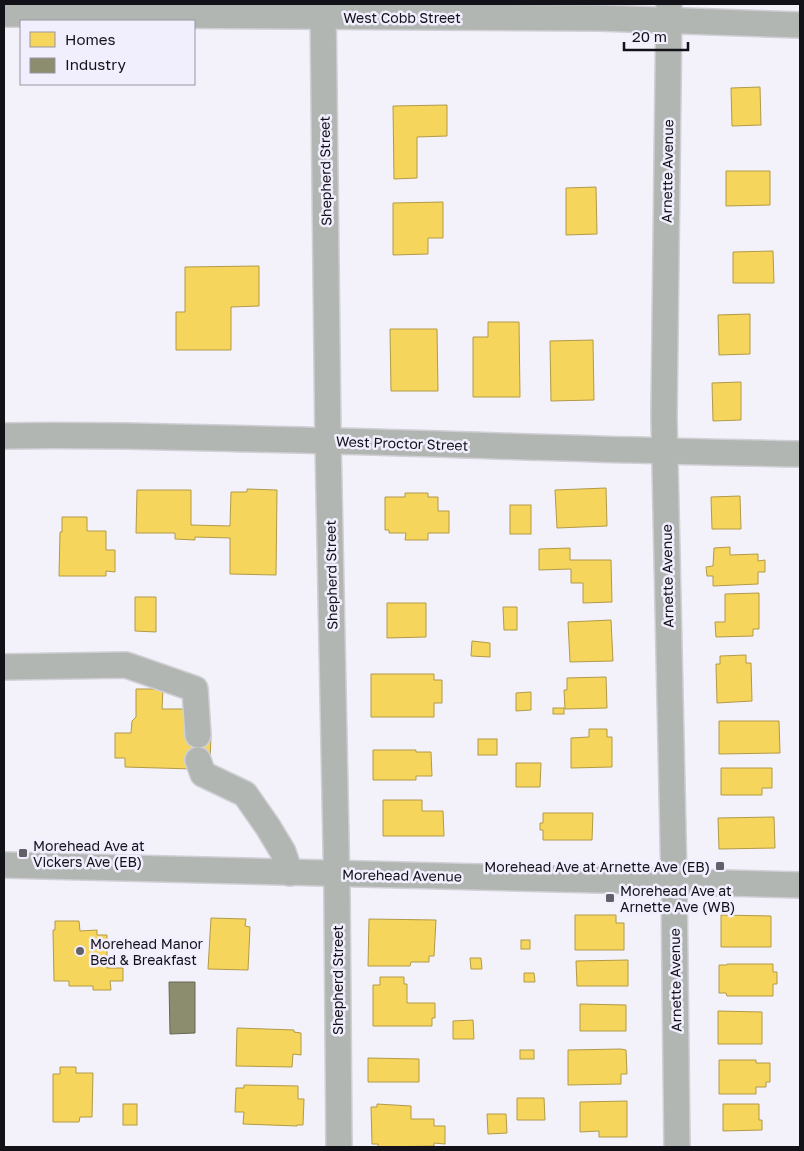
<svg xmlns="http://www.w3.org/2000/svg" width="804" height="1151" viewBox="0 0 804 1151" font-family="'Golos Text',sans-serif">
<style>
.homes{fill:#f6d55c;stroke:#b29a48}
.industry{fill:#8c8c6e;stroke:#686754}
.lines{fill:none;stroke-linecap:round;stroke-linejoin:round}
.minor-casing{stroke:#d0cfd5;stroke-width:28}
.minor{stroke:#b2b6b2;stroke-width:25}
.poi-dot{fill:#626068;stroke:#f1eefe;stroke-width:2}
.labels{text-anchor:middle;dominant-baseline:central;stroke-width:5;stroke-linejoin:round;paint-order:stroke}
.street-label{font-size:14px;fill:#141219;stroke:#f1eefe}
.poi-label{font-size:14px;fill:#141219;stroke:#f1eefe;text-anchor:start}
</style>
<rect width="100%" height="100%" fill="#f3f2fa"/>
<!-- homes -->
<g class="homes">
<path d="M760 87 761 125 732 126 731 88Z"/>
<path d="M447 105V136L417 137V178L394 179 393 106Z"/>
<path d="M726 171H770V205L726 206Z"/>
<path d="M596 187 597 234 566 235V188Z"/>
<path d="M443 202V238H428V254L393 255V203Z"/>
<path d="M773 251 774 283H733V252Z"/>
<path d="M259 266V306L231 307V350H176V312H185V267Z"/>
<path d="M750 314V354L719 355 718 315Z"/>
<path d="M488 322H519L520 397H473V337H488Z"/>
<path d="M390 329H437L438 391H391Z"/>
<path d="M593 340 594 400 551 401 550 341Z"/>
<path d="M741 382V420L713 421 712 383Z"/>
<path d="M606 488 607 526 557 528 555 490Z"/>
<path d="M247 489 277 490 276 575 230 574V538L195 537V540L175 539V533H136L137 490H191V525L230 526 231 492H247Z"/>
<path d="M405 493H428V497H438V511H449V533H428V540H405L406 533H389V530H385V497H405Z"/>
<path d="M740 496 741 529H712L711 497Z"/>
<rect x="510" y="505" width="21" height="29"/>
<path d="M62 517H87V531H106V550H115V572L106 571V576H59L60 532H62Z"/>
<path d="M730 547V555L758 554V561L765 560V572H758V584L713 586V576H707L706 567 713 566 714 548Z"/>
<path d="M570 548V560H611L612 602 583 603V583H571V569L539 570V549Z"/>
<path d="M759 593V629H753V636L716 637 715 622H725V594Z"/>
<path d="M135 597H156V632L135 631Z"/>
<path d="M387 603H426V637L387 638Z"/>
<path d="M503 607H517V630H504Z"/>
<path d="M611 620 613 661 570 662 568 622Z"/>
<path d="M472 641 490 643V657L471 656Z"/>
<path d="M746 655V663H751L752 701 717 703 716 664H720V656Z"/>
<path d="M371 674H434V680H442V703H434V717H371Z"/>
<path d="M606 677 607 708 565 709 564 690H567V678Z"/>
<path d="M136 689H163L162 709H188L193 735 211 736 210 761 193 769 125 767V758H115V733H131L132 721 136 717Z"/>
<path d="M531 692V710L516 711V693Z"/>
<rect x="553" y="708" width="11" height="6"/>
<path d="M719 721H779L780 753 719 754Z"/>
<path d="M589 729H607V737H612V767L571 768V738L589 737Z"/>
<rect x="478" y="739" width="19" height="16"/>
<path d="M373 750H416V752H431L432 776H416V780H373Z"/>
<path d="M516 763H541L540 787H516Z"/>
<path d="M721 768H772V788H762V795H721Z"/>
<path d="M383 800H422V811H443L444 836H383Z"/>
<path d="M543 813H593L592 840H543V830H540V823H543Z"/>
<path d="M774 817 775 848 719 849 718 818Z"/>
<path d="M575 915H616V923H624V950H575Z"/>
<path d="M721 915 771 916V947H721Z"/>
<path d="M211 918 246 919 245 926 250 927 248 970 208 969Z"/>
<path d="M369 919 436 920 434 956H429V962H411L410 966H368Z"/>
<path d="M55 921H79L80 931 97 930V935H107V968H123V981H110L111 990H93V986H69V981H54L53 930H55Z"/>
<rect x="521" y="940" width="9" height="9"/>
<path d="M470 958H481L482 969H471Z"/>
<path d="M628 960V986H577L576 961Z"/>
<path d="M727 964H773V972H777V984H773V996H727L726 993H719V965H727Z"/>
<path d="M524 973H534L535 982H524Z"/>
<path d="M380 977H404V984H407V1003H435V1018H432V1026H373V985H380Z"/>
<path d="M580 1004 626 1005V1031H580Z"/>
<path d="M718 1011 762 1012V1044H718Z"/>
<path d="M473 1020 474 1039H453V1021Z"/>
<path d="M237 1028 294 1030V1032L301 1033V1055L293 1054 292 1067 236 1066Z"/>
<path d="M621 1049 626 1050 627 1074H621V1084L568 1085V1050Z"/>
<rect x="520" y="1050" width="14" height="9"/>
<path d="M368 1058 419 1059V1082H368Z"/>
<path d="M719 1060H756V1063H770V1082H766V1087H756V1094H719Z"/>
<path d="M60 1067H76V1073H93L92 1117H80L79 1122H53V1074H60Z"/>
<path d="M244 1085 298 1086V1099H304L303 1125H297V1126L243 1124 244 1112H235L236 1088H244Z"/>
<path d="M517 1098H544L545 1120H517Z"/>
<path d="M627 1101V1137H599V1131L580 1132V1102Z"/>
<rect x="123" y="1104" width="14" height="21"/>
<path d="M377 1104 411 1106V1119H434V1126H445V1144L434 1143V1146L378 1147V1144H372L371 1107H377Z"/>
<path d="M723 1104H759V1120H762V1130L723 1131Z"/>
<path d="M487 1114H506L507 1133 488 1134Z"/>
</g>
<!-- industry -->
<path class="industry" d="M169 982H195V1033L170 1034Z"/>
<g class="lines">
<!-- minor casing -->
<g class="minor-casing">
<g id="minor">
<path d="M323 4 328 440 337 893 339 1147"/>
<path d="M669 4 664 416 674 882 677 1147"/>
<path d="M4 14 599 18 800 25"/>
<path d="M4 436C88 434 172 437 256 439 437 443 619 451 800 454"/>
<path d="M4 667 126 665 195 689 198 735"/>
<path d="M198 760 203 774 245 794 268 827 283 852 290 873"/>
<path d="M4 865 800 885"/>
</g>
</g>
<!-- minor -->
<use href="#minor" class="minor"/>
</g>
<!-- markers -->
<g class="poi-dot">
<rect x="18" y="848" width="10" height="10" rx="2.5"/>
<rect x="715" y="861" width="10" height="10" rx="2.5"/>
<rect x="605" y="893" width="10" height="10" rx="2.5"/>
<circle cx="80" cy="951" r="5"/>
</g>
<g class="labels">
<!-- street labels -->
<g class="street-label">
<text x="402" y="17">West Cobb Street</text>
<text transform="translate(325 171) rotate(-91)">Shepherd Street</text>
<text transform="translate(667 171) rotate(-89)">Arnette Avenue</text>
<text transform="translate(402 443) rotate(2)">West Proctor Street</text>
<text transform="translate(331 575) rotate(-91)">Shepherd Street</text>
<text transform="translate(667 576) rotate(-91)">Arnette Avenue</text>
<text transform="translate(402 875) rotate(1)">Morehead Avenue</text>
<text transform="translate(337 980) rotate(-90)">Shepherd Street</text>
<text transform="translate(675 980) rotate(-91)">Arnette Avenue</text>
</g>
<!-- poi labels -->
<g class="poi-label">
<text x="33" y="845">Morehead Ave at<tspan x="33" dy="16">Vickers Ave (EB)</tspan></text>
<text x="710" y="866" text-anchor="end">Morehead Ave at Arnette Ave (EB)</text>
<text x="620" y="890">Morehead Ave at<tspan x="620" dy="16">Arnette Ave (WB)</tspan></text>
<text x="90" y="943">Morehead Manor<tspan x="90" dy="16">Bed &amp; Breakfast</tspan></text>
</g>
</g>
<!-- border -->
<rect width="804" height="1151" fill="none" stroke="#141219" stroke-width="10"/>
<!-- legend -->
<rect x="20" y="20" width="175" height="65" fill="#f1eefe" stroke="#9996a2"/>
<rect x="30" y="32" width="25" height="15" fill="#f6d55c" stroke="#9996a2"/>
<text x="65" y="45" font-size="15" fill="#141219">Homes</text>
<rect x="30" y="58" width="25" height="15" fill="#8c8c6e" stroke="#9996a2"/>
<text x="65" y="70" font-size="15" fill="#141219">Industry</text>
<!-- scale -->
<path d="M624 42v8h64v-8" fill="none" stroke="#141219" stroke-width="2.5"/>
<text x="632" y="42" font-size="15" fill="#141219" stroke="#f1eefe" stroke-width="4" paint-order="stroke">20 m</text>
</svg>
